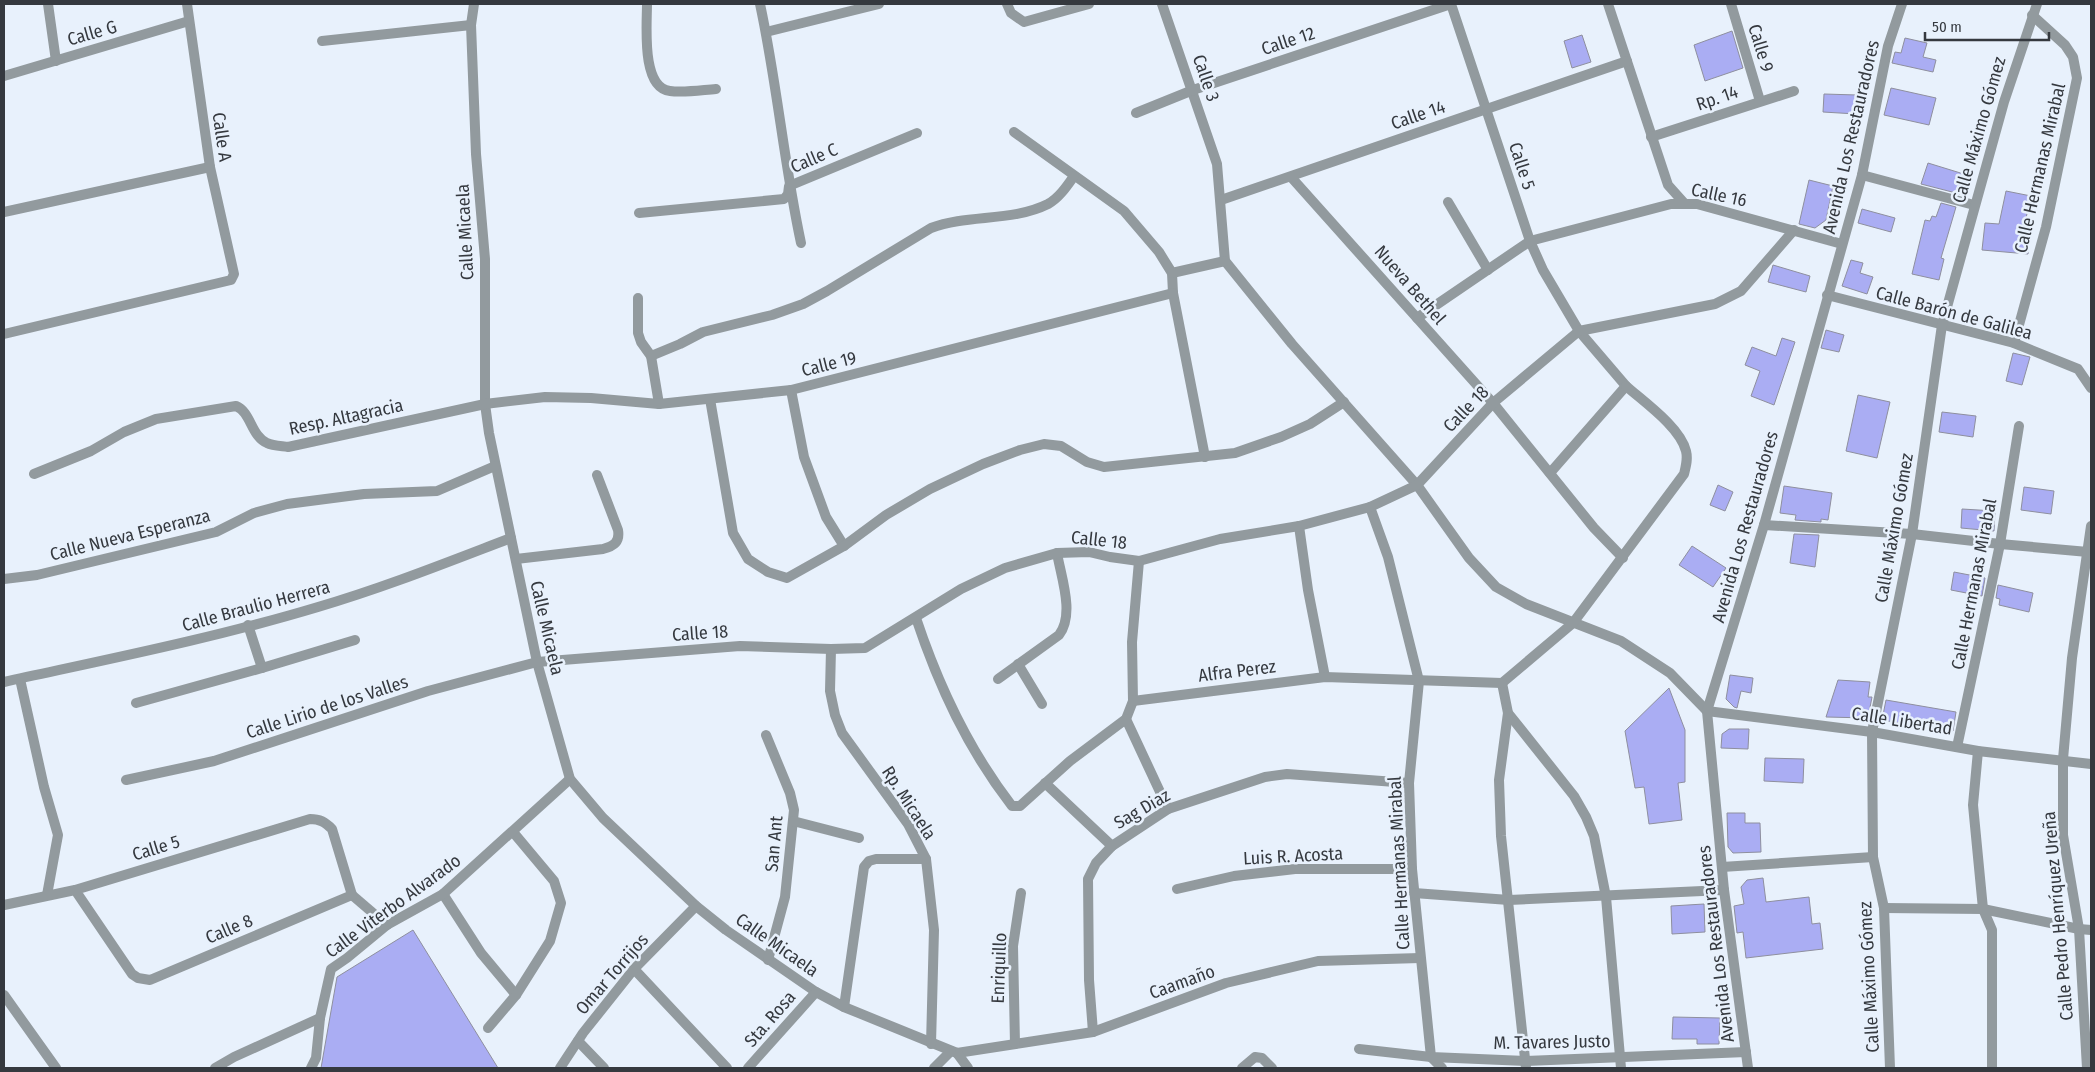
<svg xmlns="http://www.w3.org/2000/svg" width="2095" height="1072" viewBox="0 0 2095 1072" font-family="'Fira Sans Condensed',sans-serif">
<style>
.building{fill:#aaadf3;stroke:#8e8f9e}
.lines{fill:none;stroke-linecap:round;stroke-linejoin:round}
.minor{stroke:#929a9e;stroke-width:10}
.tertiary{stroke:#929a9e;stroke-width:10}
.labels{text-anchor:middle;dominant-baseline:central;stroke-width:5;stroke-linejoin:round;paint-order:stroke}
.street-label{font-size:18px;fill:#35393f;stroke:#e8f1fc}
</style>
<rect width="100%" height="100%" fill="#e8f1fc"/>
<!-- building -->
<g class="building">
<path d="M1732 31 1743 68 1705 81 1694 45Z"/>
<path d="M1582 35 1591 62 1572 68 1564 41Z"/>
<path d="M1905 38 1927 43 1923 57 1936 60 1933 72 1892 63 1895 52 1901 53Z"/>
<path d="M1891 88 1936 98 1929 125 1884 115Z"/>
<path d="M1824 94 1857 95 1856 114 1823 112Z"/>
<path d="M1928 163 1967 175 1960 194 1921 184Z"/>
<path d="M1809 180 1833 186 1826 220 1815 228 1799 224Z"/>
<path d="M2006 191 2031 196 2024 227H2030L2028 254 1982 250 1985 223 1999 224Z"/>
<path d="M1941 203 1956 207 1941 258 1944 259 1939 280 1912 274 1925 220 1930 221 1932 216 1936 217Z"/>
<path d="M1862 209 1895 218 1891 232 1858 223Z"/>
<path d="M1851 260 1863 263 1860 273 1873 277 1867 294 1842 286Z"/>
<path d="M1773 265 1810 276 1806 292 1768 282Z"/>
<path d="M1826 330 1844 335 1839 352 1821 348Z"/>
<path d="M1782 338 1795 342 1774 405 1751 396 1760 371 1745 365 1752 347 1776 356Z"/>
<path d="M2013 353 2030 357 2022 385 2006 381Z"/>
<path d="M1858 395 1890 402 1877 458 1846 451Z"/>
<path d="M1942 412 1976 416 1973 437 1939 432Z"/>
<path d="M1718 485 1733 492 1725 511 1710 505Z"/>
<path d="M1784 486 1832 493 1828 520 1821 519V522L1795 520 1796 515 1780 513Z"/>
<path d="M2024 487 2054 491 2051 514 2021 510Z"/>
<path d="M1962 509 1995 511 1994 531 1961 528Z"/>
<path d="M1794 534 1819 535 1815 567 1790 563Z"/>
<path d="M1692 546 1726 568 1713 587 1679 565Z"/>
<path d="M1954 572 1985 578 1982 596 1951 590Z"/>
<path d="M1998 585 2033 593 2029 612 1999 605 2000 599 1996 598Z"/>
<path d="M1730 675 1753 678 1751 693 1741 691 1737 708 1734 707 1726 699Z"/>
<path d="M1838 680 1870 682 1868 697H1872L1868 718 1826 717Z"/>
<path d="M1669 688 1685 730V782L1678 783 1682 820 1649 824 1644 787 1635 788 1625 731Z"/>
<path d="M1886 700 1956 712 1953 731 1882 720Z"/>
<path d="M1729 729H1749L1748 749 1721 748 1722 734Z"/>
<path d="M1765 758 1804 759 1803 783 1764 781Z"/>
<path d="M1727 813H1745V823H1760L1761 852 1733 853 1728 847Z"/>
<path d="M1763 878 1766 902 1809 897 1812 924 1820 923 1823 949 1746 958 1743 932 1737 933 1734 906 1744 904 1741 887 1747 880Z"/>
<path d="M1704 904 1705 932 1672 934 1671 906Z"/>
<path d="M413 930 498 1068H321L337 977Z"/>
<path d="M1673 1017 1720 1018 1719 1044H1697V1039H1672Z"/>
</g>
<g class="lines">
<!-- minor -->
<g class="minor">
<path d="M48 4 56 61"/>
<path d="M474 4 471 25 476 154 485 259V404L489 433 537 662 570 779 603 818 696 906 726 930 816 992 844 1007 957 1053 1093 1032 1226 983 1318 961 1420 958"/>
<path d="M647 4C647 25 641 88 670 91 684 93 702 90 716 89"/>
<path d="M760 4C777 83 784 164 801 243"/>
<path d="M1007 4 1011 13 1024 22 1089 4"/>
<path d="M1162 4 1217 164 1225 261 1292 344 1417 485 1469 558 1496 587 1526 604 1621 641 1670 673 1707 711 1872 732 1978 751 2091 764"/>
<path d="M1451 4 1530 241 1543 270 1579 331 1626 386 1550 473"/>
<path d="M1608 4 1668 185 1685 204"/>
<path d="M1731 4 1760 101"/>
<path d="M766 32 879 4"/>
<path d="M322 41 471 25"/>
<path d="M4 76 189 21"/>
<path d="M1136 113 1193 90 1451 4"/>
<path d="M1014 132 1124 211 1159 252 1172 273 1173 293 1205 457"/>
<path d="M1651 137 1794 91"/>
<path d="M1862 175 1974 205"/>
<path d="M1291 177 1493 403 1594 528 1623 558"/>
<path d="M1221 200 1627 61"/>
<path d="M1448 202 1488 270"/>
<path d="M4 212 210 167"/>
<path d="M639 213 784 199 788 194 789 186 917 133"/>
<path d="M1172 273 1225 261"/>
<path d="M1827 295 2014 343 2078 369 2091 388"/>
<path d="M638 298V333L641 342 651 356 659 404"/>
<path d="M1417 318 1530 241 1671 204H1697L1842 244"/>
<path d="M4 334 231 280 234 274 210 167 187 4"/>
<path d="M2014 343 2046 227 2077 78 2073 57 2065 45 2032 15"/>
<path d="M651 356 680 344 703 332 772 315 803 304 827 291 931 228C968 214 1012 222 1048 204 1059 198 1067 186 1074 176"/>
<path d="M791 390 804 457 826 517 844 546"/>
<path d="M710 399 733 533 748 559 768 572 787 578 844 546 886 515 930 489 983 464 1020 450 1044 444 1061 446 1087 462 1104 467 1235 453 1281 437 1310 424 1344 402"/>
<path d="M34 474 91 451 124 432 156 419 236 406C251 412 251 436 267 443 273 446 282 446 288 447L485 404 545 397 591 398 659 404 791 390 1173 293"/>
<path d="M1370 507 1388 557 1419 681 1409 783 1412 869 1431 1057 1442 1068"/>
<path d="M1764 525 1912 534 2000 544 2088 552"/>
<path d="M1299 526 1308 590 1325 677"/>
<path d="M516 559 603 549C614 546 620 542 618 530L597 475"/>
<path d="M4 579 37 575 216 532 254 513 287 504 364 494 437 491 495 466"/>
<path d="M916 618C939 687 968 749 1012 806H1020L1070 761 1126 719 1133 701 1132 642 1139 561"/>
<path d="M248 625 262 668 355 640"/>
<path d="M831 649 830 691 835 715 842 733 908 824 926 859 934 930 931 1044"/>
<path d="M1018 664 1042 704"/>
<path d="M20 679 44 787 58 835 47 895"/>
<path d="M998 679 1059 635C1075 614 1061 577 1057 553"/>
<path d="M4 682C109 659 215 638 318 607 383 588 448 562 511 538"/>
<path d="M1502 683 1508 713 1574 796 1586 817 1594 836 1606 897 1621 1068"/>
<path d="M1502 683 1573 623 1684 474C1686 466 1688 459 1686 451 1680 427 1644 402 1626 386"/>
<path d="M1133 701 1325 677 1502 683"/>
<path d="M136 703 262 668"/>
<path d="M1508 713 1499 780 1501 836 1526 1068"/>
<path d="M1126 719 1168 809"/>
<path d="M766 735 790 793 794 810 785 897 768 960"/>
<path d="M1957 747 2000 544 2019 426"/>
<path d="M1978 751 1973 805 1983 909 1992 930V1068"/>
<path d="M126 780 214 761 428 691 537 662 740 646 831 649 865 648 961 589 1005 568 1057 553 1089 552 1110 557 1139 561 1220 539 1299 526 1370 507 1417 485 1493 403 1579 331 1715 304 1741 291 1794 230"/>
<path d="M1045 783 1112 846"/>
<path d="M793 821 859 838"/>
<path d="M1722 867 1873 857"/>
<path d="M1177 889 1234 876 1295 869H1412"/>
<path d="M1414 893 1509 900 1724 890"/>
<path d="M443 894 481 953 516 995"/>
<path d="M352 895 387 925"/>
<path d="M4 905 75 890 310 819C320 819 325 822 332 829L352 895 150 980 138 978 132 974 75 890"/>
<path d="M1884 908 1983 909 2079 929 2091 930"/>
<path d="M634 969 727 1068"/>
<path d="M4 995 56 1068"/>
<path d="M844 1007 864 867 869 861 876 859H926"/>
<path d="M488 1028 516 995 550 941 561 903 554 881 513 832"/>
<path d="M1093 1032 1089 980 1088 879 1096 863 1112 846 1168 809 1265 777 1287 774 1409 783"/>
<path d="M578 1041 604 1068"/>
<path d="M1015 1044 1013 946 1021 893"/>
<path d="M1359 1049 1431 1057 1526 1061 1746 1052"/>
<path d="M957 1053 968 1068"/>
<path d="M215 1068 234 1057 320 1018"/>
<path d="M311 1068 316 1058 320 1018 331 969 347 958 387 925 443 894 570 779"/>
<path d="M560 1068 583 1033 634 969 696 906"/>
<path d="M748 1068 816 992"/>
<path d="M934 1068 951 1051"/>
<path d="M1242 1068 1255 1057 1262 1058 1272 1068"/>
<path d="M1890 1068 1884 908 1873 857 1872 732 1912 534 1942 325 2004 102 2037 4"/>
<path d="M2087 1068 2079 929 2063 835V759L2072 658 2091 526"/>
</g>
<!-- tertiary -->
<path class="tertiary" d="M1748 1068 1724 890 1707 711 1764 525 1862 175 1888 46 1902 4"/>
</g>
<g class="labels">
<!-- street labels -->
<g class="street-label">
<text transform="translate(92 33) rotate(-16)">Calle G</text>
<text transform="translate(1288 41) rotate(-18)">Calle 12</text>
<text transform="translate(1761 48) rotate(73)">Calle 9</text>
<text transform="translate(1206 78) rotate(71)">Calle 3</text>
<text transform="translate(1717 98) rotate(-19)">Rp. 14</text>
<text transform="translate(1418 115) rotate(-19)">Calle 14</text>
<text transform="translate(1979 130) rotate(-74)">Calle Máximo Gómez</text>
<text transform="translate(222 137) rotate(82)">Calle A</text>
<text transform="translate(1851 137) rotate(-77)">Avenida Los Restauradores</text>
<text transform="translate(814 158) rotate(-23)">Calle C</text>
<text transform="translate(1522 166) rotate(72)">Calle 5</text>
<text transform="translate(2040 168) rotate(-77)">Calle Hermanas Mirabal</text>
<text transform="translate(1719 195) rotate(12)">Calle 16</text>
<text transform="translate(465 232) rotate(-93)">Calle Micaela</text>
<text transform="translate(1410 285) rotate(49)">Nueva Bethel</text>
<text transform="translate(1954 313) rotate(15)">Calle Barón de Galilea</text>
<text transform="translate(829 364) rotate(-14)">Calle 19</text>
<text transform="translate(1466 409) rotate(-46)">Calle 18</text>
<text transform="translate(346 417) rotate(-12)">Resp. Altagracia</text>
<text transform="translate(1745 527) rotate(-74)">Avenida Los Restauradores</text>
<text transform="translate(1894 528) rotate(-80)">Calle Máximo Gómez</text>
<text transform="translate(130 535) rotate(-14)">Calle Nueva Esperanza</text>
<text transform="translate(1099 540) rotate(6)">Calle 18</text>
<text transform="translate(1974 584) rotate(-79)">Calle Hermanas Mirabal</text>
<text transform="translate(256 606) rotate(-15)">Calle Braulio Herrera</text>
<text transform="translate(547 628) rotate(77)">Calle Micaela</text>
<text transform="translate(700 633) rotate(-4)">Calle 18</text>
<text transform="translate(1237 671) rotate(-7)">Alfra Perez</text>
<text transform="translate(327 707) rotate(-18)">Calle Lirio de los Valles</text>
<text transform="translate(1902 721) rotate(9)">Calle Libertad</text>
<text transform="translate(909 803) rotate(57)">Rp. Micaela</text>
<text transform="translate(1142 809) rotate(-30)">Sag Diaz</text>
<text transform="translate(774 844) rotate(-85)">San Ant</text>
<text transform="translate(156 848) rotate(-17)">Calle 5</text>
<text transform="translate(1293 856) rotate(-3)">Luis R. Acosta</text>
<text transform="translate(1399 863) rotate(-93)">Calle Hermanas Mirabal</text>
<text transform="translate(393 906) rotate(-36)">Calle Viterbo Alvarado</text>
<text transform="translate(2058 916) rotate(-95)">Calle Pedro Henríquez Ureña</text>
<text transform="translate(229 929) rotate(-23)">Calle 8</text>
<text transform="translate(1716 944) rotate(-97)">Avenida Los Restauradores</text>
<text transform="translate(777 945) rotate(35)">Calle Micaela</text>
<text transform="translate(999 968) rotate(-88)">Enriquillo</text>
<text transform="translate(612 974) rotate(-49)">Omar Torrijos</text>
<text transform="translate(1869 977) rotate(-93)">Calle Máximo Gómez</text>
<text transform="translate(1182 982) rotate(-20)">Caamaño</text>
<text transform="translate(770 1019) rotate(-49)">Sta. Rosa</text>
<text transform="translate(1552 1042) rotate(-1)">M. Tavares Justo</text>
</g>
</g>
<!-- border -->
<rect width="2095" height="1072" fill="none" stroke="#35393f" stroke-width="10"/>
<!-- scale -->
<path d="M1925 32v8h124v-8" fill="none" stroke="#35393f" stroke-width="2.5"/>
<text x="1932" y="32" font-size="15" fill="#35393f" stroke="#e8f1fc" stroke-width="4" paint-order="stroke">50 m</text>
</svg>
